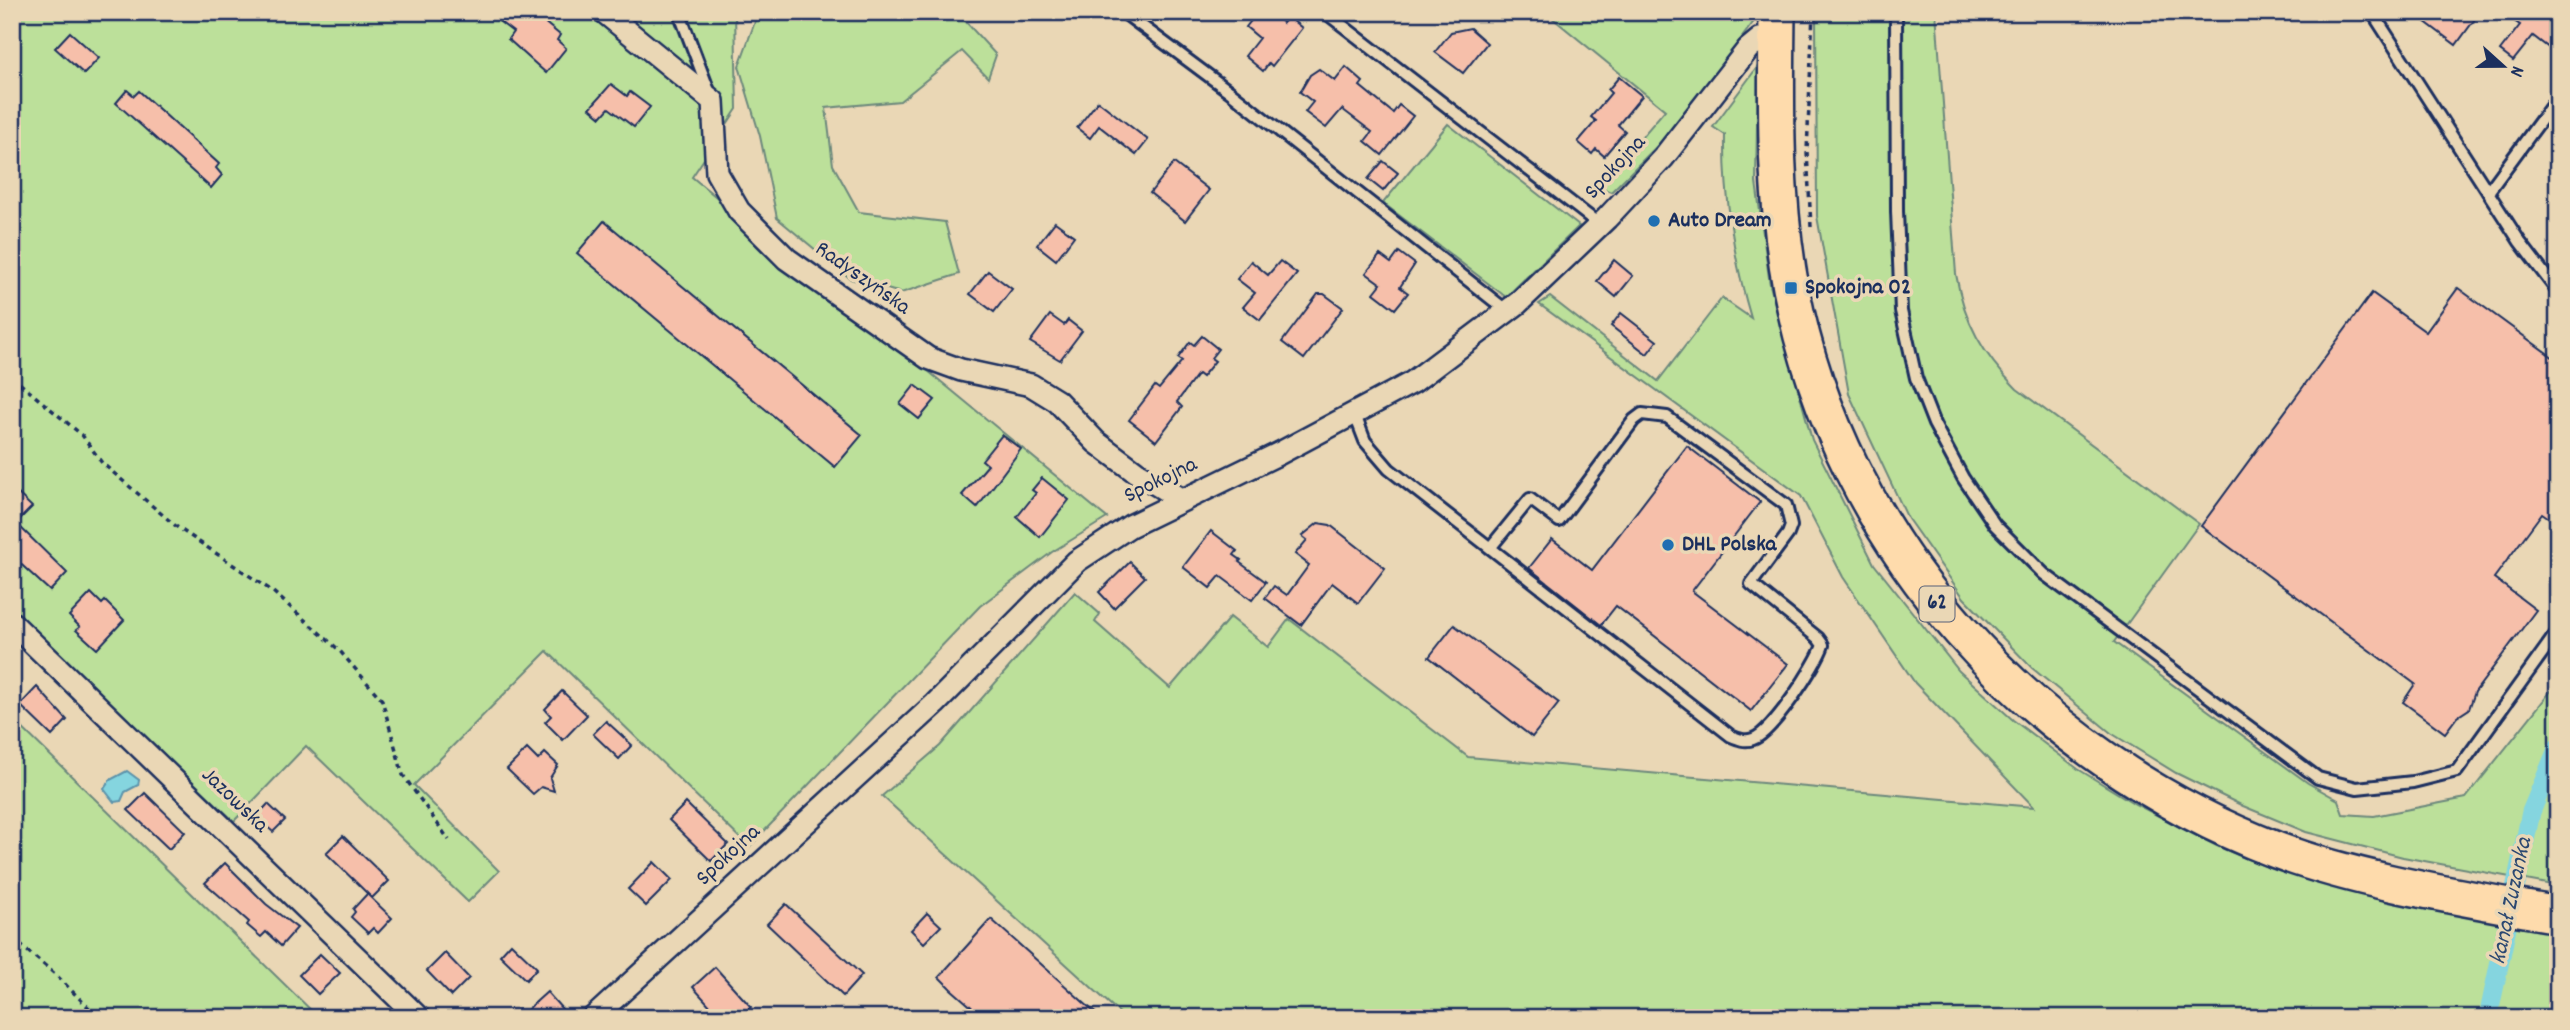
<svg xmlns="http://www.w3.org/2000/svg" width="2570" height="1030" viewBox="0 0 2570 1030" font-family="Dekko,sans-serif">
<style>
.green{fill:#bce09a;stroke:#6c887c;stroke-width:2}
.water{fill:#85d5df;stroke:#5b93ab;stroke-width:2}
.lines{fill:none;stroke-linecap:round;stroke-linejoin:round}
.canal{stroke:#85d5df;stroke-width:19}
.building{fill:#f6bfaa;stroke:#1b2f5e;stroke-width:2}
.lane-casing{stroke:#1b2f5e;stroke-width:16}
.street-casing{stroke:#1b2f5e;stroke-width:26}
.primary-casing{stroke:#1b2f5e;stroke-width:40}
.path{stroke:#1b2f5e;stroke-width:3.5;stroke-dasharray:5 5;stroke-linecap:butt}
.lane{stroke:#ead7b5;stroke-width:10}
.street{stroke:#ead7b5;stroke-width:21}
.primary{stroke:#fedbac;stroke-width:35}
.poi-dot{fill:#1f6fb2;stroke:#ead7b5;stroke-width:2.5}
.labels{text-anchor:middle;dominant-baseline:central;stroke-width:7;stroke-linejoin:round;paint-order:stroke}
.shield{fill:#ead7b5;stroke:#596178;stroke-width:2}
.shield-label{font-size:21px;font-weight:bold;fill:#1b2f5e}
.street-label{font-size:23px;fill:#1b2f5e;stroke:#ead7b5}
.poi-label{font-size:23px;font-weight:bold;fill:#1b2f5e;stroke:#ead7b5;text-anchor:start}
.water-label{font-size:24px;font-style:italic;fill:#2b4871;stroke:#ead7b5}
</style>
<rect width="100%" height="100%" fill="#ead7b5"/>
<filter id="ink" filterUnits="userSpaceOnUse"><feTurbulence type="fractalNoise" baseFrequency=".0143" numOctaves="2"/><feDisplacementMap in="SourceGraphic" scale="14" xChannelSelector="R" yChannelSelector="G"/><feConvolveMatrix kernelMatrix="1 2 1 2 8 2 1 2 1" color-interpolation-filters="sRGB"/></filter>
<g filter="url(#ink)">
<!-- green -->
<g class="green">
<path d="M12 12H735L737 109 692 177 1107 518 1052 552 980 606 749 847 547 651 414 785 499 871 468 902 306 746 234 821 12 610Z"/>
<path d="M762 12H957L996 55 988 78 962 51 900 101 826 108 833 165 859 212 945 222 959 274 901 293 851 279 777 218 760 136 739 66 757 16Z"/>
<path d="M1755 12V20L1671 132 1611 192 1599 187 1665 110 1545 12Z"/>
<path d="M1816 12H1936L1956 274C1964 322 1983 355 2017 389L2199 524 2114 642 2308 783 2338 800 2343 814 2374 816 2466 798 2558 682V886L2403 857 2306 832 2243 806 2176 773 2111 733 2032 668 1964 598 1908 519 1849 394 1817 216Z"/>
<path d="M1758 66 1756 182 1770 285 1812 440 1874 564 1959 671 2013 720 2078 769 2135 804 2217 846 2267 867 2422 908 2558 932V1018H1125L882 796 940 746 1075 592 1100 614 1095 622 1170 688 1230 617 1268 647 1289 619 1468 757 2034 807 1915 683 1843 577 1801 496 1539 304 1550 297 1658 381 1722 298 1751 318C1734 261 1724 195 1725 135L1713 127Z"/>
<path d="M1448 124 1579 226 1506 297 1383 203Z"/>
<path d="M12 718 319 1018H12Z"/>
</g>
<!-- water -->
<path class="water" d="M127 771 139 780 138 785 125 792 121 801 114 802 104 789 110 780Z"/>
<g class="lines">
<!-- canal -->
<path class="canal" d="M2488 1018 2531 812 2558 747"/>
</g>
<!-- building -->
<g class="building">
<path d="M487 12H532L560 35 557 40 566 48 546 73 508 39 513 32Z"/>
<path d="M1258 12H1269L1283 23 1288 17 1302 28 1272 66 1269 63 1263 71 1245 56 1259 38 1246 27Z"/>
<path d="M2412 12H2480L2456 45Z"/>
<path d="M2520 12H2547L2558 21V55L2533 36 2513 61 2500 51 2520 25 2514 21Z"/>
<path d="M1470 28 1487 43 1463 73 1435 52 1451 32Z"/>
<path d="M70 32 99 58 84 74 55 48Z"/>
<path d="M1346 67 1363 82 1360 86 1393 113 1399 105 1413 116 1382 155 1365 141 1372 132 1342 109 1326 128 1305 112 1313 102 1300 92 1310 75 1319 69 1335 81Z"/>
<path d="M1619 77 1642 96 1618 125 1625 131 1604 156 1596 149 1592 154 1578 142 1596 121 1591 117 1611 93 1608 90Z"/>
<path d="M611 84 627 96 630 92 650 107 634 127 609 108 601 117 590 108Z"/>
<path d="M127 90 134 96 139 91 219 164 216 168 222 175 211 188 116 103Z"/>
<path d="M1098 101 1148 140 1136 155 1099 126 1090 138 1077 128Z"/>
<path d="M1383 161 1398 173 1383 191 1368 179Z"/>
<path d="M1174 163 1209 190 1185 221 1150 193Z"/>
<path d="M604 221 862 435 835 467 577 253Z"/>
<path d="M1055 222 1074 236 1056 260 1037 245Z"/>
<path d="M1399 252 1415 264 1400 287 1408 293 1395 309 1374 293 1381 284 1366 273 1380 255 1391 263Z"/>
<path d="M1614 260 1633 276 1616 297 1597 281Z"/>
<path d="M1251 261 1268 275 1280 261 1297 274 1260 320 1243 307 1255 293 1237 279Z"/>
<path d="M988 271 1012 289 994 312 970 294Z"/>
<path d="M2458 288 2558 361V524L2542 513 2494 578 2536 610 2475 692 2469 709 2457 717 2445 733 2403 702 2415 684 2201 526 2372 293 2426 332Z"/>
<path d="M1318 294H1324L1343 308 1304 359 1282 342Z"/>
<path d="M1621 313 1657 341 1647 354 1611 326Z"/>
<path d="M1050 315 1064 325 1068 320 1082 331 1060 360 1030 342Z"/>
<path d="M1202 336 1218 349 1211 358 1215 361 1202 377 1198 374 1177 402 1182 407 1156 441 1129 420 1155 386 1159 389 1182 361 1178 358 1190 342 1194 345Z"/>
<path d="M915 385 935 400 919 419 900 404Z"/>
<path d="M1002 435 1021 449 977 508 962 495 988 465 982 460Z"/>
<path d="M1687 446 1760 502 1692 591 1788 664 1751 711 1616 606 1601 625 1529 568 1552 539 1592 570Z"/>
<path d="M1042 478 1069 500 1040 537 1017 517 1036 493 1032 490Z"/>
<path d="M12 488 32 507 16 523 67 573 50 591 12 556Z"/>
<path d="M1318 523 1330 525 1385 568 1358 603 1332 583 1301 625 1265 598 1274 586 1287 595 1309 565 1295 554 1307 540 1302 536Z"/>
<path d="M1211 531 1237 551 1234 555 1241 560 1239 562 1266 582 1252 600 1220 576 1210 588 1183 567Z"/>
<path d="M1130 562 1145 577 1114 608 1099 592Z"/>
<path d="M91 593 102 604 105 601 124 620 97 649 76 630 80 627 69 616Z"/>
<path d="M1454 625 1559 703 1532 737 1429 657Z"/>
<path d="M37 687 67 720 52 736 20 705Z"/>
<path d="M562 691 587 715 563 740 545 722 551 716 545 709Z"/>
<path d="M606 721 632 745 619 759 593 734Z"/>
<path d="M527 749 538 760 545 753 558 765 550 778 554 791 541 787 533 794 507 769Z"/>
<path d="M145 793 185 832 169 849 128 810Z"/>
<path d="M686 803 728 844 711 861 669 820Z"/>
<path d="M268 804 285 820 273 832 256 817Z"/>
<path d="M343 836 389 881 372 898 326 853Z"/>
<path d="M654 862 672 880 646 906 628 889Z"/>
<path d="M225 863 266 904 297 928 281 946 266 932 261 937 247 925 249 922 205 883Z"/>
<path d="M367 894 392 918 378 933 373 928 368 933 351 917 355 912 353 909Z"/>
<path d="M786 904 862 975 843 996 767 924Z"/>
<path d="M927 913 941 926 924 943 911 930Z"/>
<path d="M991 919 1101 1018H984L951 989 939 977Z"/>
<path d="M511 943 537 968 526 980 500 955Z"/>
<path d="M445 953 469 978 451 996 427 971Z"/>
<path d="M320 954 340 973 318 994 299 975Z"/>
<path d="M715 967 751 1007 739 1018H721L693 987Z"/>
<path d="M547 992 570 1018H536L528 1009Z"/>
</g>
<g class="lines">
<!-- lane casing -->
<g class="lane-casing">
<g id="lane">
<path d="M679 12 709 91"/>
<path d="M1123 12 1229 91 1507 311"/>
<path d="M1325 12 1600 225"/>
<path d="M1896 12 1897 211 1901 311 1916 378 1934 424 1963 478 1995 525 2044 574 2318 778 2357 788 2413 782 2457 771 2558 631"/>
<path d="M2372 12 2520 242 2558 292"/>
<path d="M2488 192 2558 97"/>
<path d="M1355 415 1365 441 1389 469 1731 736C1738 739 1745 742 1753 739 1772 733 1817 664 1823 645L1818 638 1751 584 1788 534 1791 526 1786 505 1667 417 1642 414 1634 420 1559 521 1530 499 1490 548"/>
</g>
</g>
<!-- street casing -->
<g class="street-casing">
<g id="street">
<path d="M604 12 713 101 717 173 739 211 787 259 928 358 961 370 1031 385 1057 401 1096 442 1136 472 1182 500"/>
<path d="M12 623 419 1018"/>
<path d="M593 1018 935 704 1077 561 1130 526 1280 453 1413 382 1518 303 1607 218 1663 158 1748 49 1760 39 1776 35"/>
</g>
</g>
<!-- primary casing -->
<g class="primary-casing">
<path id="primary" d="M1777 12C1776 104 1774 197 1791 288 1840 546 2033 757 2276 850 2361 882 2467 898 2558 915"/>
</g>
<!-- path -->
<g class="path">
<path d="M1811 227 1807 152 1813 12"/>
<path d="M12 377 82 435 102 463 177 527 272 591 339 650 382 700 403 775 449 840"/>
<path d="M12 938 55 974 99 1018"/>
</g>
<!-- lane -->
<use href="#lane" class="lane"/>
<!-- street -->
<use href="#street" class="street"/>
<!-- primary -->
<use href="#primary" class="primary"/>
</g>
</g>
<!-- markers -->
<g class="poi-dot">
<circle cx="1654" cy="221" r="7"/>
<rect x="1784" y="281" width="14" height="14" rx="3.5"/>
<circle cx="1668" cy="545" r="7"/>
</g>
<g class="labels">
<!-- shield labels -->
<rect class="shield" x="1919.5" y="586.5" width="35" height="35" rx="5"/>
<g class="shield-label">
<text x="1937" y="604">62</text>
</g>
<!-- street labels -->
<g class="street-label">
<text transform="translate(1616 168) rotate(-47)">Spokojna</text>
<text transform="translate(862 279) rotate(35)">Radyszyńska</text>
<text transform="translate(1161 481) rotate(-26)">Spokojna</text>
<text transform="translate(234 801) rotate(44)">Jazowska</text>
<text transform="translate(729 856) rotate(-43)">Spokojna</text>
</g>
<!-- poi labels -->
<g class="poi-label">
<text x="1668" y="221">Auto Dream</text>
<text x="1805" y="288">Spokojna 02</text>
<text x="1682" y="545">DHL Polska</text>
</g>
<!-- water labels -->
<g class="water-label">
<text transform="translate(2512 901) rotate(-78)">kanał Zuzanka</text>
</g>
</g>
<!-- margin -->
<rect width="2570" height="1030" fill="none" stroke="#ead7b5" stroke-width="42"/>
<rect x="21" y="21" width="2528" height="988" fill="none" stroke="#1b2f5e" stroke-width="2.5" filter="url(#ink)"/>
<!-- north arrow -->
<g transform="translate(2503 66) rotate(111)" stroke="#ead7b5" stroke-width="5" paint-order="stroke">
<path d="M0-5L12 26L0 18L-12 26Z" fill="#1b2f5e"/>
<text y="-10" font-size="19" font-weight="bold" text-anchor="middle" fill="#1b2f5e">N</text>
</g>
</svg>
